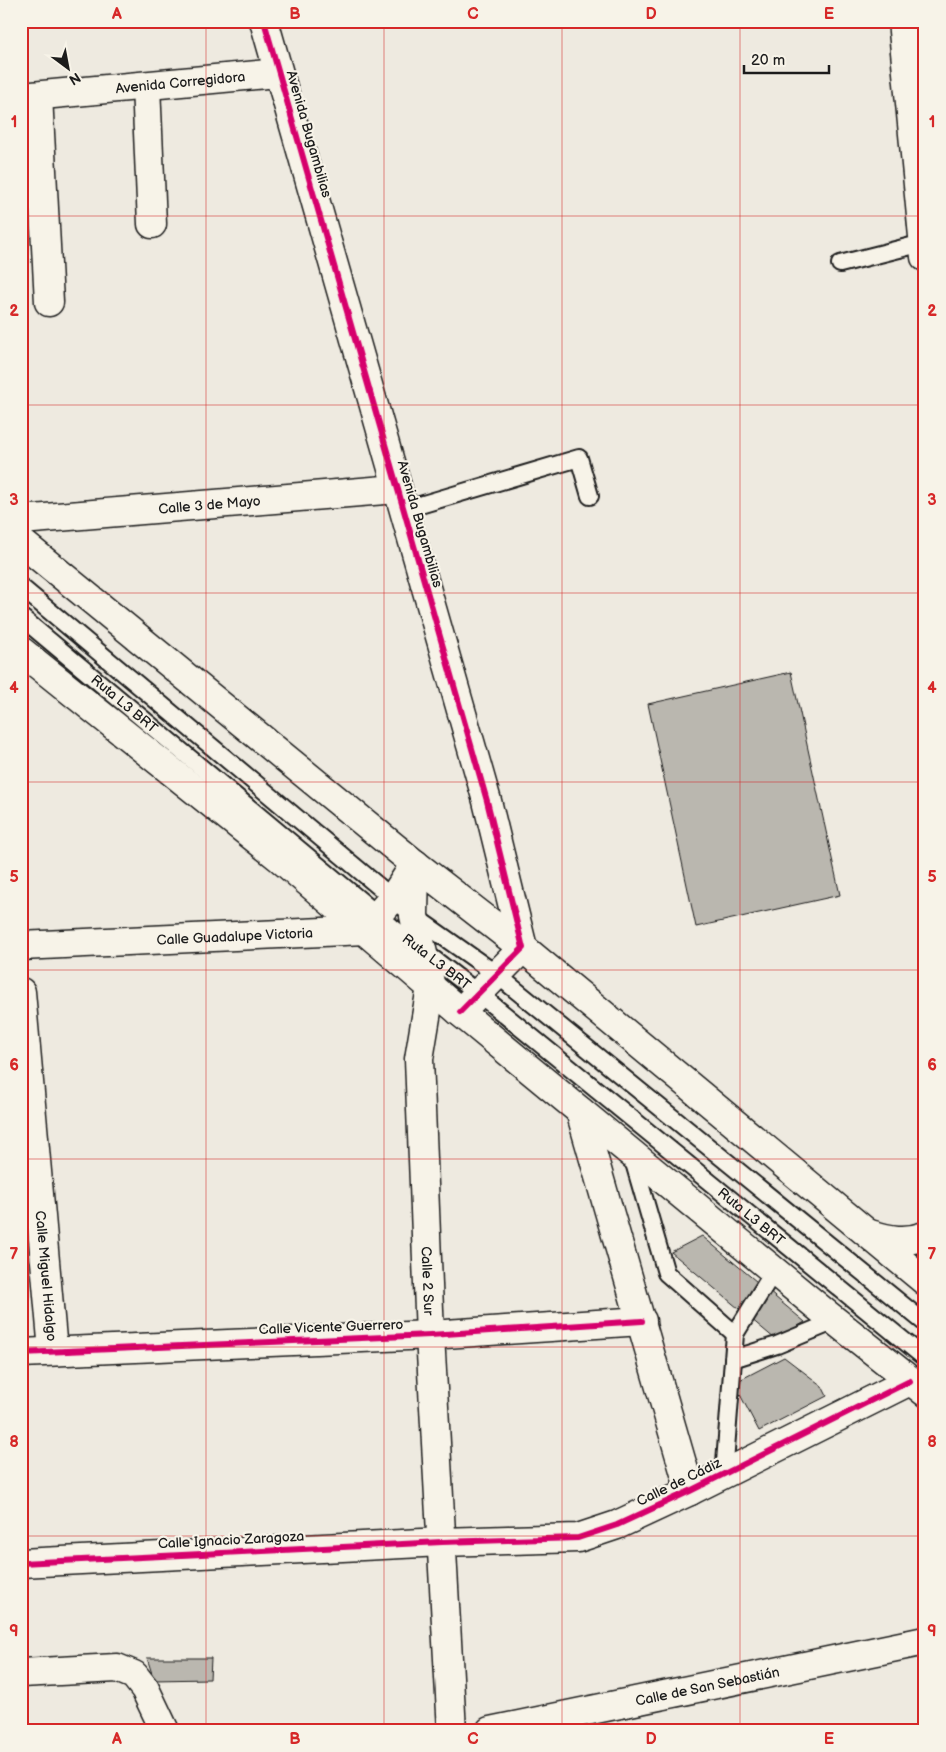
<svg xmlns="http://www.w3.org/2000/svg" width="946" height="1752" viewBox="0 0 946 1752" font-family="'Balsamiq Sans',sans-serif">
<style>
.building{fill:#bab7af;stroke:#1c1c1c}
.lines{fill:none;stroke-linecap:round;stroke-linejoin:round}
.lane-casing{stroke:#1c1c1c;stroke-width:20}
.street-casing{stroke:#1c1c1c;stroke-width:31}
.secondary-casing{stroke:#1c1c1c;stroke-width:31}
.primary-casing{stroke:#1c1c1c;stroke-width:31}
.lane{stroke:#f7f3e8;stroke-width:16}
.street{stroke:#f7f3e8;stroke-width:28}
.secondary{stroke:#f7f3e8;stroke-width:28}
.primary{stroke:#f7f3e8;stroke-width:28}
.cycleway-casing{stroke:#f7f3e8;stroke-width:9}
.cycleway{stroke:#d6006c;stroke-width:6}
.grid{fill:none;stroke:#d62828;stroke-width:1;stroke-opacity:0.55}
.labels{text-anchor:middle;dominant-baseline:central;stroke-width:4.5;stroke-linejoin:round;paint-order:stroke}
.street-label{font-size:14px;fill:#1c1c1c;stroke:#f7f3e8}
.neatline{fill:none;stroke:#d62828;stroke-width:2}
.grid-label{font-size:16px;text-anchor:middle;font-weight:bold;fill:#d62828}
</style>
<rect width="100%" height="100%" fill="#eeeae0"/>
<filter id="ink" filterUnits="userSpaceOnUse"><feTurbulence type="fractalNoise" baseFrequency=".02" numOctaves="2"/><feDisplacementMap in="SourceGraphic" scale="10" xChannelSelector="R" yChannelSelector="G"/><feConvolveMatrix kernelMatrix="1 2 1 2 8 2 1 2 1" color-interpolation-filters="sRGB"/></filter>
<g filter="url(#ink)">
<!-- building -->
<g class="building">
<path d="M791 672 840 895 696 927 648 704Z"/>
<path d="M702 1236 805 1322 775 1339 671 1252Z"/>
<path d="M784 1357 822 1386 827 1396 759 1431 734 1383Z"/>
<path d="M147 1658H211L210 1679 154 1680Z"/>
</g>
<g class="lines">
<!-- lane casing -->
<g class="lane-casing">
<g id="lane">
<path d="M840 264 923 243"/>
<path d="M403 510 579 458 590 496"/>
<path d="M21 587 414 916 496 974 925 1323"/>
<path id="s1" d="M21 617 392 927 478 993 925 1358"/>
<path d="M632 1156 666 1273 735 1334"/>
<path d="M733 1359 777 1345 835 1321"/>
<path d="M724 1475 735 1334 774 1271"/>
</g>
</g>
<!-- street casing -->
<g class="street-casing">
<g id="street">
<path d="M264 21 487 801 523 948 460 1012"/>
<path d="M146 86 152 224"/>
<path d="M38 96 49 302"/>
<path id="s2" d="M21 97 278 73"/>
<path id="s3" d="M21 520 397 489"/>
<path id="s4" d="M21 946 365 930 393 898 415 864"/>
<path id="s5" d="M21 992 53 1351"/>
<path d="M580 1111 690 1491"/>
<path d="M21 1353 430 1335 642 1321"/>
<path d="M21 1563 442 1542 578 1538 617 1525 690 1491 910 1381"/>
<path d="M21 1673 117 1668 134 1675 145 1689 165 1731"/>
<path id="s6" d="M490 1731 925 1641"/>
</g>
</g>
<!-- secondary casing -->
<g class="secondary-casing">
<g id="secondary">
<path d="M902 21 925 257"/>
<path id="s7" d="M415 864 414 916 431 987 419 1059 430 1335 452 1731"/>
</g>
</g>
<!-- primary casing -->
<g class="primary-casing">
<g id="primary">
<path d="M21 542 415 864 523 948 925 1281"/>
<path d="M21 651 281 859 460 1012 824 1312 925 1392"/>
<path d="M870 1234C890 1240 905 1243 925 1236"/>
</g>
</g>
<!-- lane -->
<use href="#lane" class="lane"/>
<!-- street -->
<use href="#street" class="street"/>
<!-- secondary -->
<use href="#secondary" class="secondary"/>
<!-- primary -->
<use href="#primary" class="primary"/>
<!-- cycleway casing -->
<g class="cycleway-casing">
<g id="cycleway">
<path d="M264 21 487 801 523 948 460 1012"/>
<path d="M21 1353 430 1335 642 1321"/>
<path d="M21 1563 442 1542 578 1538 617 1525 690 1491 910 1381"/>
</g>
</g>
<!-- cycleway -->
<use href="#cycleway" class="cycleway"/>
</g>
</g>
<!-- grid -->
<path class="grid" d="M206 21V1731M384 21V1731M562 21V1731M740 21V1731M21 216H925M21 405H925M21 593H925M21 782H925M21 970H925M21 1159H925M21 1347H925M21 1536H925"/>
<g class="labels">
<!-- street labels -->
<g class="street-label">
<text stroke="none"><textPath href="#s2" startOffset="160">Avenida Corregidora</textPath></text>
<text transform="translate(309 134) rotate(74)">Avenida Bugambilias</text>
<text stroke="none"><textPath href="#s3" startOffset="189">Calle 3 de Mayo</textPath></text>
<text transform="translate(420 524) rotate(74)">Avenida Bugambilias</text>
<text stroke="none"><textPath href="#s1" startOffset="135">Ruta L3 BRT</textPath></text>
<text stroke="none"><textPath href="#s4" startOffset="214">Calle Guadalupe Victoria</textPath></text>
<text stroke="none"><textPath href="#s1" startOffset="540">Ruta L3 BRT</textPath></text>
<text stroke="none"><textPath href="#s1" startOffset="945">Ruta L3 BRT</textPath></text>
<text stroke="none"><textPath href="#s5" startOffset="285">Calle Miguel Hidalgo</textPath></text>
<text stroke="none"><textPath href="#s7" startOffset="420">Calle 2 Sur</textPath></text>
<text transform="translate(331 1327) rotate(-2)">Calle Vicente Guerrero</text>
<text transform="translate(679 1482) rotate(-26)">Calle de Cádiz</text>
<text transform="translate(231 1540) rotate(-3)">Calle Ignacio Zaragoza</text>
<text stroke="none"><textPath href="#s6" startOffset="222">Calle de San Sebastián</textPath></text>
</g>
</g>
<!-- margin -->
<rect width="946" height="1752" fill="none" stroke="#f7f3e8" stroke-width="55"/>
<!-- north arrow -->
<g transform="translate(68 68) rotate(148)" stroke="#f7f3e8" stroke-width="4" paint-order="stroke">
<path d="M0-4L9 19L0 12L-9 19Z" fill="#1c1c1c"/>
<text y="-8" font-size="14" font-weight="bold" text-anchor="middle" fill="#1c1c1c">N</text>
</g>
<!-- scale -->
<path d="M744 65v8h85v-8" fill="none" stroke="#1c1c1c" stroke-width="2.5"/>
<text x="751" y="65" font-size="15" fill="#1c1c1c" stroke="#f7f3e8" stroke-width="4" paint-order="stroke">20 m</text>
<rect x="28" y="28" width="890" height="1696" class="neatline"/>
<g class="grid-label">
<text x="117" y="19">A</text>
<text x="295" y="19">B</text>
<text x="473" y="19">C</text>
<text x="651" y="19">D</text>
<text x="829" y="19">E</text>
<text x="14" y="127">1</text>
<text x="932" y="127">1</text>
<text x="14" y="316">2</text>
<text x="932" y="316">2</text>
<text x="14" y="505">3</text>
<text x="932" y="505">3</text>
<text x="14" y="693">4</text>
<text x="932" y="693">4</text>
<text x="14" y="882">5</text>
<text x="932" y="882">5</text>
<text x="14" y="1070">6</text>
<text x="932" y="1070">6</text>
<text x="14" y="1259">7</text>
<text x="932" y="1259">7</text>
<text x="14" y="1447">8</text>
<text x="932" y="1447">8</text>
<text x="14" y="1636">9</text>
<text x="932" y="1636">9</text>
<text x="117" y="1744">A</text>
<text x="295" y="1744">B</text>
<text x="473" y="1744">C</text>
<text x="651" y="1744">D</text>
<text x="829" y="1744">E</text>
</g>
</svg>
